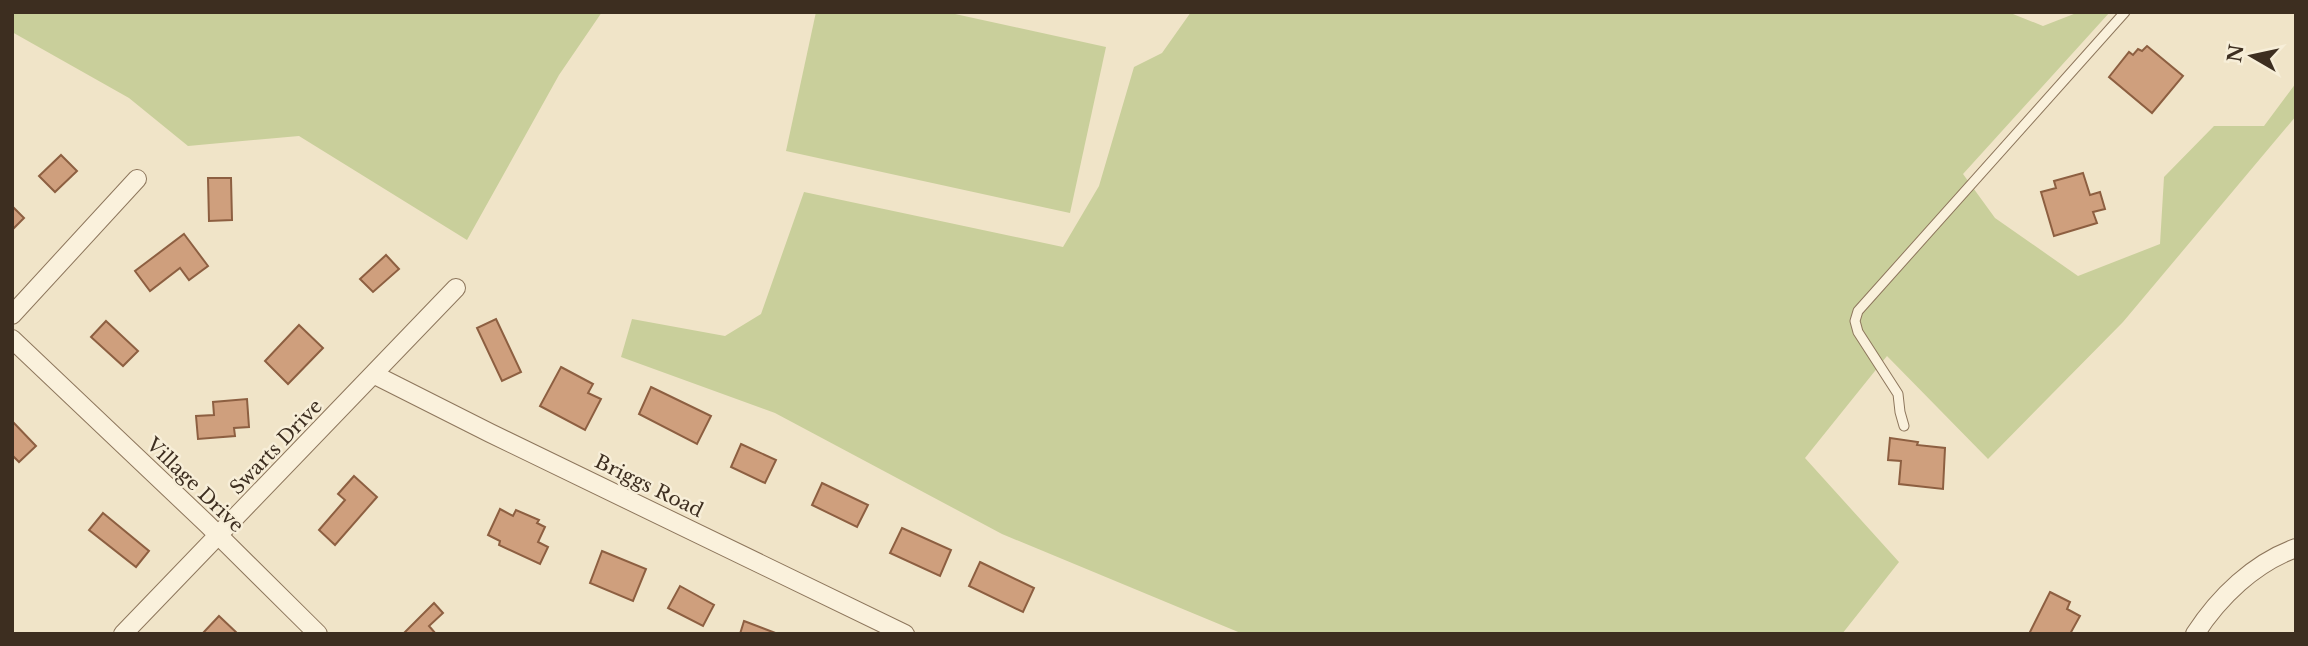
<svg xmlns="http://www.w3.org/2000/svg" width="2308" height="646" viewBox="0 0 2308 646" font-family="'Libre Baskerville',serif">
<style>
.green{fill:#c9cf9b}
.building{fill:#cf9f7d;stroke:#8d5f41;stroke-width:2}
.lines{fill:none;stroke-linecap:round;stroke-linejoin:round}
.service-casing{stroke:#8d765c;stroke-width:11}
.minor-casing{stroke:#8d765c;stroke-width:20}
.service{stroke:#faf1dc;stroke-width:9}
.minor{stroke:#faf1dc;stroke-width:18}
.labels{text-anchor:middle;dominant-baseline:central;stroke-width:5;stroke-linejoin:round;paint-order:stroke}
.street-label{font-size:19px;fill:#3d2e20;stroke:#f7eed8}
</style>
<rect width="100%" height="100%" fill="#f0e4c8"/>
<!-- green -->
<g class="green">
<path d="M12 12H602L559 75 467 240 299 136 188 146 129 98 12 32Z"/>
<path d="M816 12H946L1106 47 1070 213 786 151Z"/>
<path d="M1191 12H2008L2043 26 2079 12H2110L1963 174 1995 218 2078 276 2160 244 2164 177 2214 126H2264L2296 83V116L2123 322 1988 459 1887 356 1805 458 1899 562 1842 634H1243L1002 534 775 413 621 357 632 319 725 336 761 314 804 192 1063 247 1099 186 1134 67 1162 53Z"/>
</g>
<!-- building -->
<g class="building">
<path d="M2147 46 2183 76 2152 113 2109 77 2129 52 2133 55 2138 49 2142 51Z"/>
<path d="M61 155 77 171 55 192 39 176Z"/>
<path d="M2083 173 2090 195 2100 192 2105 209 2093 212 2097 223 2054 236 2041 192 2056 188 2054 181Z"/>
<path d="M208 178H231L232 220 209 221Z"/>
<path d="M12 206 24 218 12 230Z"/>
<path d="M184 234 208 266 189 280 180 268 150 291 135 271Z"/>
<path d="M386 255 399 269 373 292 360 279Z"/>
<path d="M496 319 521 372 502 381 477 328Z"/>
<path d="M106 321 138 351 123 366 91 337Z"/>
<path d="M299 325 323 348 288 384 265 361Z"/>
<path d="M561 367 593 384 588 393 601 399 585 430 540 406Z"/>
<path d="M651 387 711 416 697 444 639 414Z"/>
<path d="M247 399 249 427 234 428 235 436 198 439 196 416 214 415 213 402Z"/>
<path d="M12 421 36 446 19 462 12 455Z"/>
<path d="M1890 438 1918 442 1917 445 1945 448 1943 489 1899 484 1901 461 1888 460Z"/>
<path d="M741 444 776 460 765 483 731 467Z"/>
<path d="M354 476 377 497 335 545 319 530 345 500 338 494Z"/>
<path d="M822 483 868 505 857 527 812 505Z"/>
<path d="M500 509 513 516 516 510 539 520 537 523 545 527 538 542 548 547 540 564 499 545 500 541 488 535Z"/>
<path d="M103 513 149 551 136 567 89 530Z"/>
<path d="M902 528 951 550 940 576 890 553Z"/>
<path d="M602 551 646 569 633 601 590 583Z"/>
<path d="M980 562 1034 588 1023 612 969 586Z"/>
<path d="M680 586 714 605 703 626 668 608Z"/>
<path d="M2050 592 2070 602 2067 609 2080 616 2070 634H2029Z"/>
<path d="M434 603 443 613 429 626 436 634H403Z"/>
<path d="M219 616 238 634H202Z"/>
<path d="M744 621 778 634H740Z"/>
</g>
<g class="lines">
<!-- service casing -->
<g class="service-casing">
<path id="service" d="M1904 426 1900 412 1898 394 1858 332 1855 321 1858 311 2125 12"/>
</g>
<!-- minor casing -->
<g class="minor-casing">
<g id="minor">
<path d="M12 315 137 179"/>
<path d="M12 339 207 524 318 634"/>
<path d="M375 375 490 433 905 634"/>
<path d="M123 634 456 288"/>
<path d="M2195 634C2219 597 2254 563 2296 548"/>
</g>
</g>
<!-- service -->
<use href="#service" class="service"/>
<!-- minor -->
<use href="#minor" class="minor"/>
</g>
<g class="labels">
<!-- street labels -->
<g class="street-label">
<text transform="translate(276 447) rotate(-46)">Swarts Drive</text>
<text transform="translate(195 485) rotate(44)">Village Drive</text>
<text transform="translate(649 486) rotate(26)">Briggs Road</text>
</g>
</g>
<!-- border -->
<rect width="2308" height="646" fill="none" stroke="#3d2e20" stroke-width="28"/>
<!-- north arrow -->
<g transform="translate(2252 56) rotate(279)" stroke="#f7eed8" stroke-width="5" paint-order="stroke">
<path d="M0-5L12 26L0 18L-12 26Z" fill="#3d2e20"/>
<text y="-10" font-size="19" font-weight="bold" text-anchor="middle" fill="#3d2e20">N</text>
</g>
</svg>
